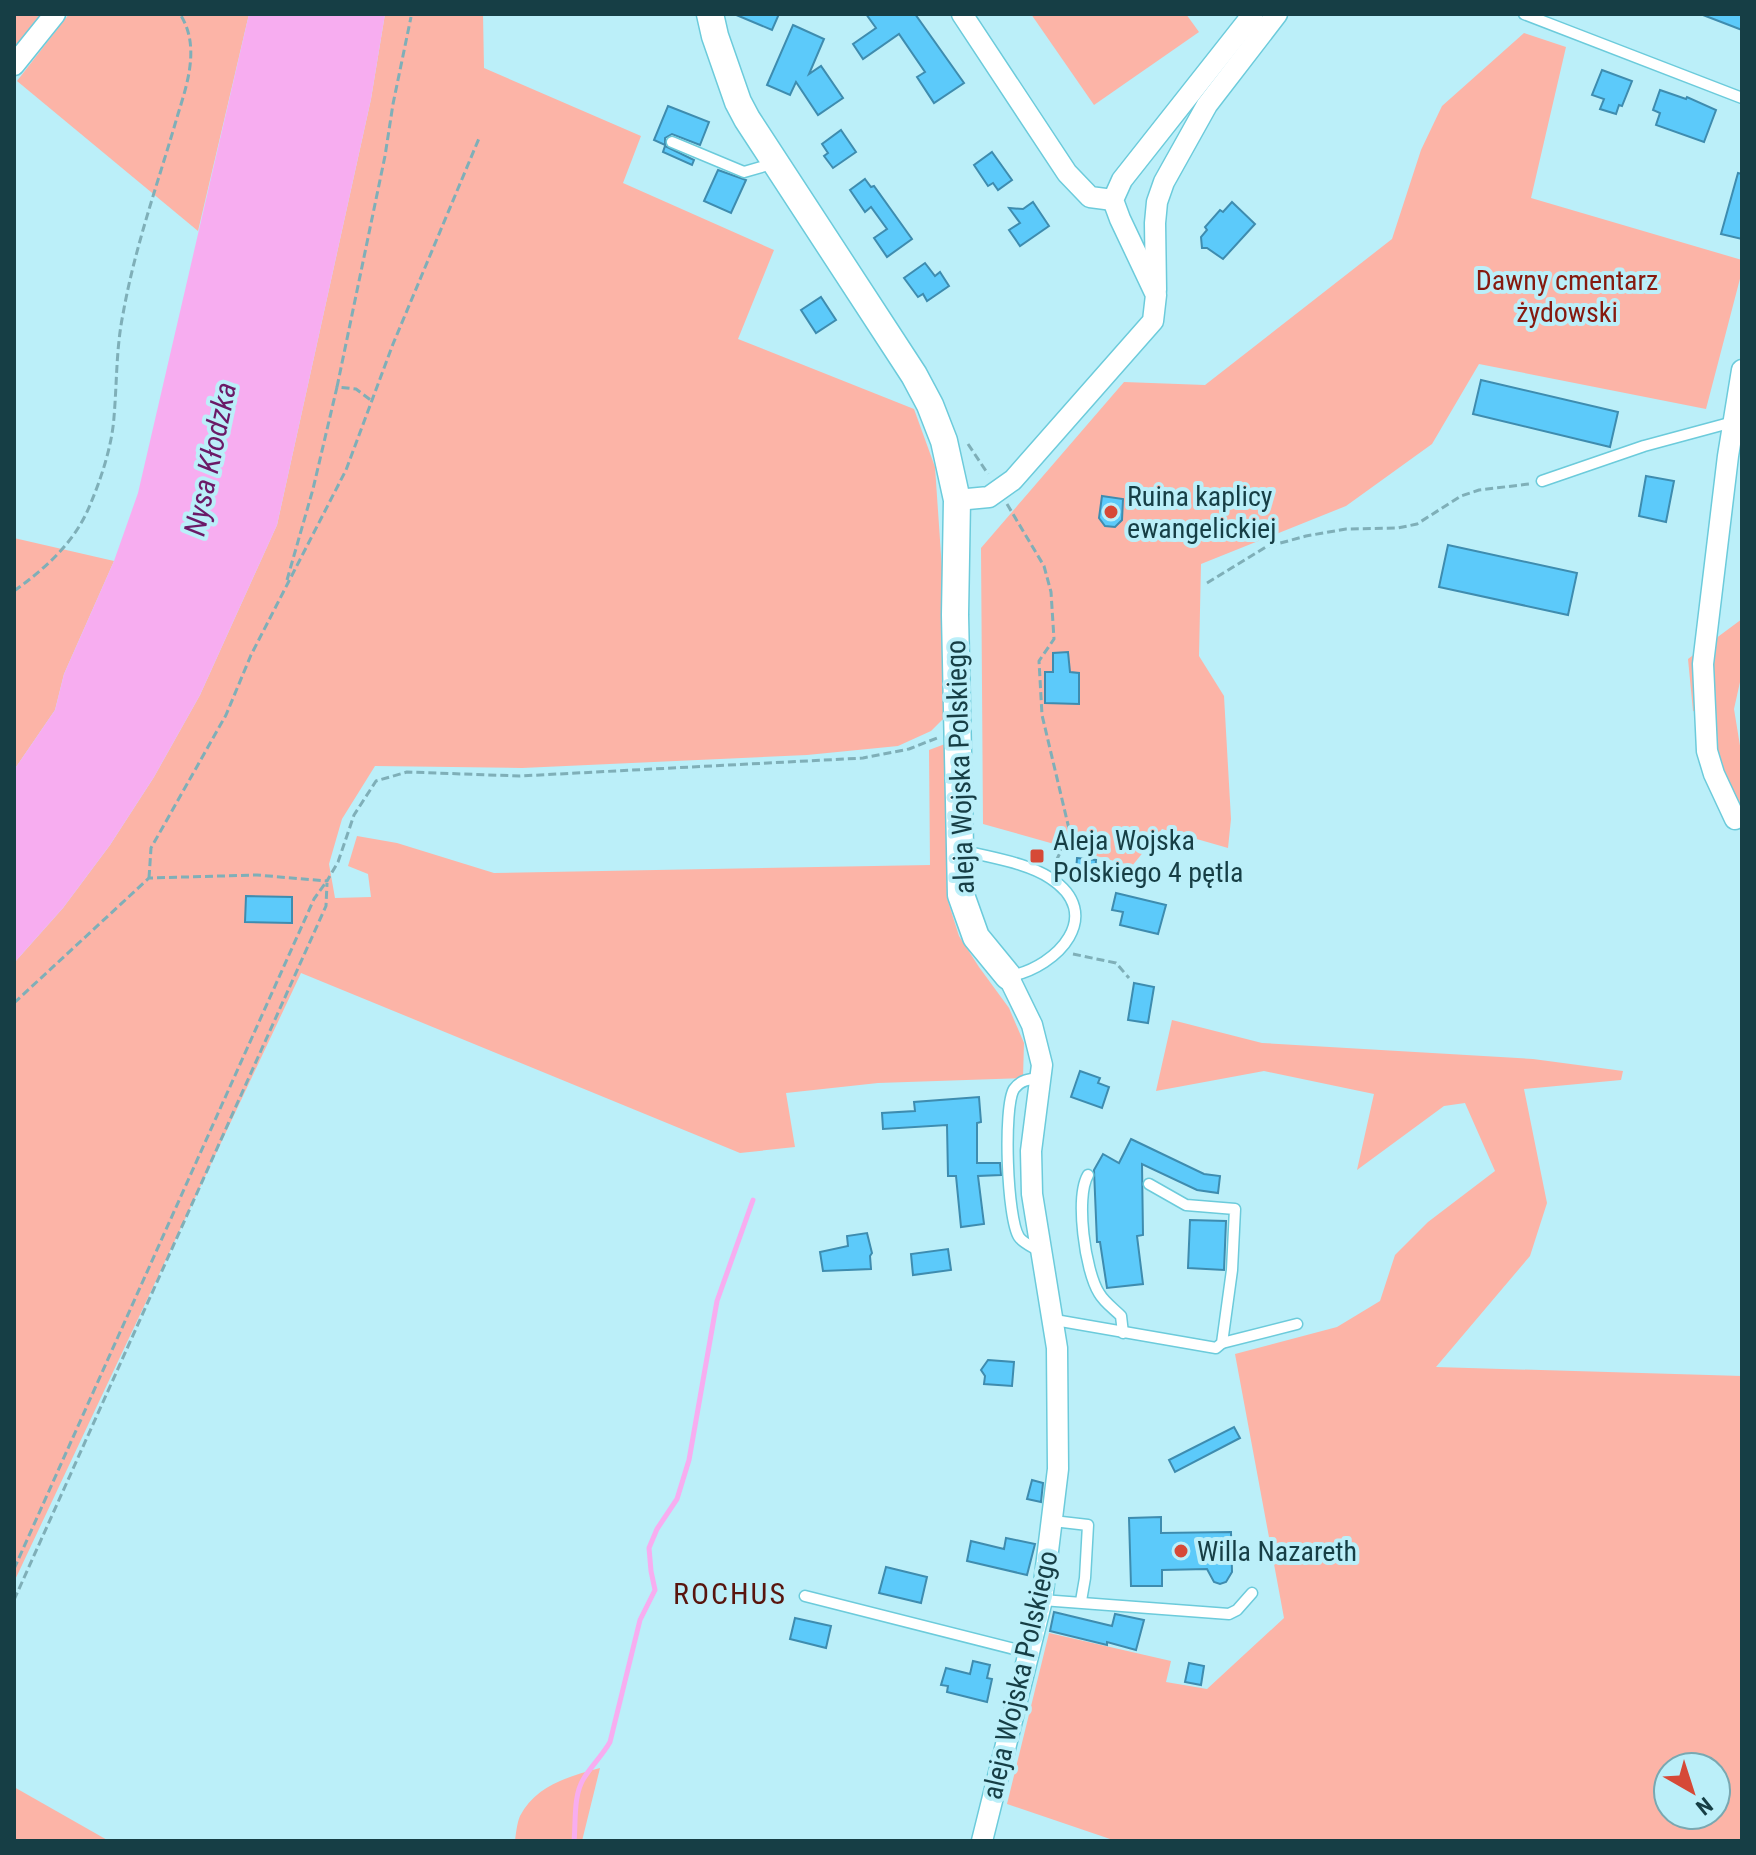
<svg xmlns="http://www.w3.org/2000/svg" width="1756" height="1855" viewBox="0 0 1756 1855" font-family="'Roboto Condensed',sans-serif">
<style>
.green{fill:#fcb4a7;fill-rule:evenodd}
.water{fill:#f7adf0}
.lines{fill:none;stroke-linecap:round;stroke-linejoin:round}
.stream{stroke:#f7adf0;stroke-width:5}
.building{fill:#5ccafa;stroke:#3e8caf;stroke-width:2}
.service-casing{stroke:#6ccbdb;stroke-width:13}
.minor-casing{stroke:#6ccbdb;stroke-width:23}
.tertiary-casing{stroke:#6ccbdb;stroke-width:29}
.path{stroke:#7fafb8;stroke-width:3;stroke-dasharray:8 4;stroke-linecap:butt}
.service{stroke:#fff;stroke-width:10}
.minor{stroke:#fff;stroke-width:20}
.tertiary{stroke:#fff;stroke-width:26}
.poi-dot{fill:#d64937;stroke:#bbeff9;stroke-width:3}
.labels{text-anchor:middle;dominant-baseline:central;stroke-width:8;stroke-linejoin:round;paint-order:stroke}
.park-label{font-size:28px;fill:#86190e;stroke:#bbeff9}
.poi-label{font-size:28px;fill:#163e45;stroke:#bbeff9;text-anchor:start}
.street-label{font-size:28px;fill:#163e45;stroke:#bbeff9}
.water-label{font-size:30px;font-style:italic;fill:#6b1a67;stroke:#bbeff9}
.neighbourhood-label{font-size:30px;letter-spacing:2px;fill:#59150e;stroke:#bbeff9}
</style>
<rect width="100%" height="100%" fill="#bbeff9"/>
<!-- green -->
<g class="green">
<path d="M14 14 41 15 14 49Z"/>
<path d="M69 14H249L198 231 17 81Z"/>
<path d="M385 14H483L484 68 641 136 623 183 774 250 738 339 914 409 935 467 942 569 945 717 931 731 898 746 807 755 522 768 375 766 342 819 329 864 335 898 371 897 368 874 348 866 357 836 397 843 494 873 930 865 929 750 945 744 947 898 959 936 979 967 1009 1008 1024 1043 1023 1078 878 1083 786 1093 795 1147 740 1153 301 973 14 1582V963L63 908 110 845 154 777 200 695 277 525 371 99Z"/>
<path d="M1031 14H1186L1199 32 1094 105Z"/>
<path d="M1524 33 1566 47 1531 198 1742 260V271L1706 409 1479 364 1432 444 1346 506 1201 564 1199 656 1224 696 1231 819 1228 848 1162 829 1132 866 983 824 981 548 1124 382 1205 385 1392 239 1421 150 1442 106Z"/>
<path d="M14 538 114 561 64 674 55 710 14 770Z"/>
<path d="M1742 619V673L1734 709 1742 758V808L1738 811 1712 749 1710 716 1693 711 1688 659Z"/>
<path d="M1172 1020 1262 1043 1533 1059 1623 1071 1621 1080 1524 1089 1547 1203 1530 1256 1436 1367 1742 1376V1841H1116L1007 1804 1049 1633 1171 1661 1166 1682 1207 1689 1284 1618 1235 1354 1337 1327 1380 1301 1395 1255 1428 1222 1495 1171 1465 1103 1444 1106 1357 1170 1374 1094 1264 1071 1156 1091ZM1668 1767H1716V1815H1668Z"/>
<path d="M600 1768 582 1841H515C516 1833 517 1823 520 1816 536 1785 570 1776 600 1768Z"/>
<path d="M14 1787 109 1841H14Z"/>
</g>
<!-- water -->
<path class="water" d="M249 14H385L371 99 277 525 200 695 154 777 110 845 63 908 14 963V770L55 710 64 674 114 561 138 493Z"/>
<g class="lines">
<!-- stream -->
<path class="stream" d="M574 1841C576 1822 573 1795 584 1778 592 1765 602 1756 610 1742L640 1620 655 1590 651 1571 649 1548 657 1529 677 1499 689 1460 717 1301 753 1200"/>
</g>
<!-- building -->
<g class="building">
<path d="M734 14H779L772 30Z"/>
<path d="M866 14H915L964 83 934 103 917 77 925 72 899 34 863 59 853 44 876 28Z"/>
<path d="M1703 14H1742V30L1703 15Z"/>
<path d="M793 25 824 39 809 74 821 66 843 98 818 115 796 82 790 95 767 85Z"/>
<path d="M1602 70 1632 81 1622 106 1619 105 1616 114 1600 109 1604 99 1592 95Z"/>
<path d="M1660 90 1686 99 1687 97 1716 110 1704 142 1656 125 1660 113 1653 110Z"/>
<path d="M668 106 709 122 700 145 672 134 665 138V145L654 140Z"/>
<path d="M841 130 856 152 833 168 824 156 828 153 822 144Z"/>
<path d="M665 146 694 160 692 165 663 152Z"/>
<path d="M992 152 1012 180 998 190 993 183 988 186 974 165Z"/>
<path d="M718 170 746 180 731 213 704 201Z"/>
<path d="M1738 173 1742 174V239L1721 234Z"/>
<path d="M865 179 871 187 874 186 912 239 887 257 874 238 887 229 871 207 865 212 850 190Z"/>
<path d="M1033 202 1049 226 1020 246 1009 230 1020 223 1009 208 1023 209Z"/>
<path d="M1232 202 1255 224 1223 259 1207 248H1202L1201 237 1207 230 1205 227 1220 210 1223 212Z"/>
<path d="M925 263 935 276 940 272 949 286 927 301 923 294 918 297 904 278Z"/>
<path d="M821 297 836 320 816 333 801 310Z"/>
<path d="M1481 380 1618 412 1610 447 1473 414Z"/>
<path d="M1646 476 1674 481 1666 522 1639 516Z"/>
<path d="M1102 496 1123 499 1122 520 1115 527 1105 526 1099 518Z"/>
<path d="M1448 545 1577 573 1568 615 1439 587Z"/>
<path d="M1068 652 1070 672 1079 673V704L1045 703V672H1053V653Z"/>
<path d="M1077 858 1096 860 1095 873 1076 871Z"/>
<path d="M1116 893 1166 905 1158 934 1120 925 1123 912 1112 910Z"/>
<path d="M246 896 292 897V923L245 922Z"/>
<path d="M1134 983 1154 987 1148 1023 1128 1020Z"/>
<path d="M1080 1071 1100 1078 1098 1083 1109 1087 1102 1108 1071 1097Z"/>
<path d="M979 1097 981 1122 977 1123V1163H1000L1001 1175 978 1176 984 1224 961 1227 956 1176H948L947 1125 883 1129 882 1113 915 1111 914 1102Z"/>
<path d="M1131 1139 1204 1174 1220 1176 1218 1193 1197 1190 1142 1164 1143 1235 1137 1236 1143 1284 1107 1288 1100 1242H1097L1094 1170 1103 1154 1119 1163Z"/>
<path d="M1190 1220 1226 1221 1224 1270 1188 1268Z"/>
<path d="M867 1233 872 1253 870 1256 871 1269 823 1271 820 1252 848 1246 847 1236Z"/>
<path d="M948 1249 951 1270 913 1275 911 1254Z"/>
<path d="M988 1360 1014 1362 1012 1386 984 1384 985 1376 981 1370Z"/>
<path d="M1234 1427 1240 1438 1175 1472 1169 1460Z"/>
<path d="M1032 1480 1043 1483 1041 1502 1027 1499Z"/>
<path d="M1161 1517V1533L1231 1532 1232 1572 1226 1582 1220 1584 1214 1582 1207 1569 1162 1570V1586H1131L1129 1518Z"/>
<path d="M1006 1538 1035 1544 1027 1575 967 1561 971 1541 1004 1549Z"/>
<path d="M886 1567 927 1577 921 1603 879 1593Z"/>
<path d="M1054 1612 1112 1626 1115 1614 1144 1620 1136 1650 1107 1642V1645L1050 1631Z"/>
<path d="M795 1618 831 1626 826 1648 790 1639Z"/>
<path d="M973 1661 990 1665 987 1678 992 1679 987 1702 947 1692 948 1686 941 1685 946 1668 970 1674Z"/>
<path d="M1189 1663 1204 1666 1201 1685 1185 1682Z"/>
</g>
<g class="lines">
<!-- service casing -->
<g class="service-casing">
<g id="service">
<path d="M1524 14 1742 98"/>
<path d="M672 142 744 172 775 163"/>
<path d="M1542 481 1644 446 1733 422"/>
<path d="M962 850C990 858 1026 862 1050 878 1106 914 1058 967 1010 976"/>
<path d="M1088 1175C1075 1197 1085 1271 1099 1293 1104 1302 1114 1309 1121 1316L1123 1333"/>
<path d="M1039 1251C1033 1247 1023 1243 1019 1237 1007 1219 1003 1107 1014 1089 1021 1079 1031 1079 1042 1078"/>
<path d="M1055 1320 1216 1348 1222 1343 1232 1270 1235 1209 1186 1205 1149 1184"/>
<path d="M1222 1343 1297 1324"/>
<path d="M1053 1521 1088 1525 1085 1578 1081 1601"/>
<path d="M805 1596 1030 1653"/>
<path d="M1042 1600 1229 1614 1237 1610 1252 1593"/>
</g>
</g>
<!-- minor casing -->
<g class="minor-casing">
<g id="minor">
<path d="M962 14 1067 173 1090 197 1113 200"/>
<path d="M14 65 55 14"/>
<path d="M1156 290 1155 223 1157 202 1164 182 1207 105 1277 14"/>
<path d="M957 500 989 497 1013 480 1153 321 1156 295 1120 219 1113 200 1122 180 1253 14"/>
<path d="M1735 819 1714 774 1707 751 1703 664 1728 456 1742 370"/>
<path d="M982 1841 1042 1600 1058 1469 1057 1348 1032 1194 1031 1151 1042 1065 1032 1025 1008 976"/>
</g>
</g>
<!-- tertiary casing -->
<g class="tertiary-casing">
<path id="tertiary" d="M710 14 715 36 738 102 747 119 914 375 930 405 944 441 957 500 955 615 961 895 976 937 1008 976"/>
</g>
<!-- path -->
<g class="path">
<path d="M337 387 385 156 393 104 411 17"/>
<path d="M968 444 988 474"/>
<path d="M1007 504 1044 566 1051 592 1054 639 1039 661 1042 715 1070 833 1054 865"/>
<path d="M287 580 313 489 337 387 356 389 372 401"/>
<path d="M1207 583 1266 547 1306 536 1346 529 1398 528 1417 524 1461 496 1479 490 1529 484"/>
<path d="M14 591C46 568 75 542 90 505 101 479 112 446 114 417 117 382 116 349 123 314 135 246 159 180 178 114 188 82 200 45 180 14"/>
<path d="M149 878 151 848 226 715 251 655 346 470 393 344 480 136"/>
<path d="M1073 954 1116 963 1129 978"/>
<path d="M14 1003 149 878 257 875 327 881 338 862 354 815 376 781 407 772 520 776 863 758 909 749 937 738"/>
<path d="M14 1569 314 899 327 881"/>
<path d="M14 1600 326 906 327 883"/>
</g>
<!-- service -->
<use href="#service" class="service"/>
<!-- minor -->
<use href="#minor" class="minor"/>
<!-- tertiary -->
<use href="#tertiary" class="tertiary"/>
</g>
<!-- markers -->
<g class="poi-dot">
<circle cx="1111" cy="512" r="8"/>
<rect x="1029" y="848" width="16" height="16" rx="4"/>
<circle cx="1181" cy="1551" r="8"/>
</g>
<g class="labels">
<!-- park labels -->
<g class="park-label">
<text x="1567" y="280">Dawny cmentarz<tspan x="1567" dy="32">żydowski</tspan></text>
</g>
<!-- poi labels -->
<g class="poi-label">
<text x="1127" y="496">Ruina kaplicy<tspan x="1127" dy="32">ewangelickiej</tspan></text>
<text x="1053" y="840">Aleja Wojska<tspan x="1053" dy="32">Polskiego 4 pętla</tspan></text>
<text x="1197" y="1551">Willa Nazareth</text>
</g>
<!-- street labels -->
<g class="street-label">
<text transform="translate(960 767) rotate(-92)">aleja Wojska Polskiego</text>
<text transform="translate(1020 1675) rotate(-77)">aleja Wojska Polskiego</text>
</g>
<!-- water labels -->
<g class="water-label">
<text transform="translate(210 459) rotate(-78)">Nysa Kłodzka</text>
</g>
<!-- neighbourhood labels -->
<g class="neighbourhood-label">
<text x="730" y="1593">ROCHUS</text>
</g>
</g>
<!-- border -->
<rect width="1756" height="1855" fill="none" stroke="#163e45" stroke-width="32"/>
<!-- north arrow -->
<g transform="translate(1692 1791) rotate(141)"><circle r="38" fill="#bbeff9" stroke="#79a8b1" stroke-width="2"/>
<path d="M0-6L14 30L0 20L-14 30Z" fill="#d64937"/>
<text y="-12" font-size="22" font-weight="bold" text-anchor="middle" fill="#163e45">N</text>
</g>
</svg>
